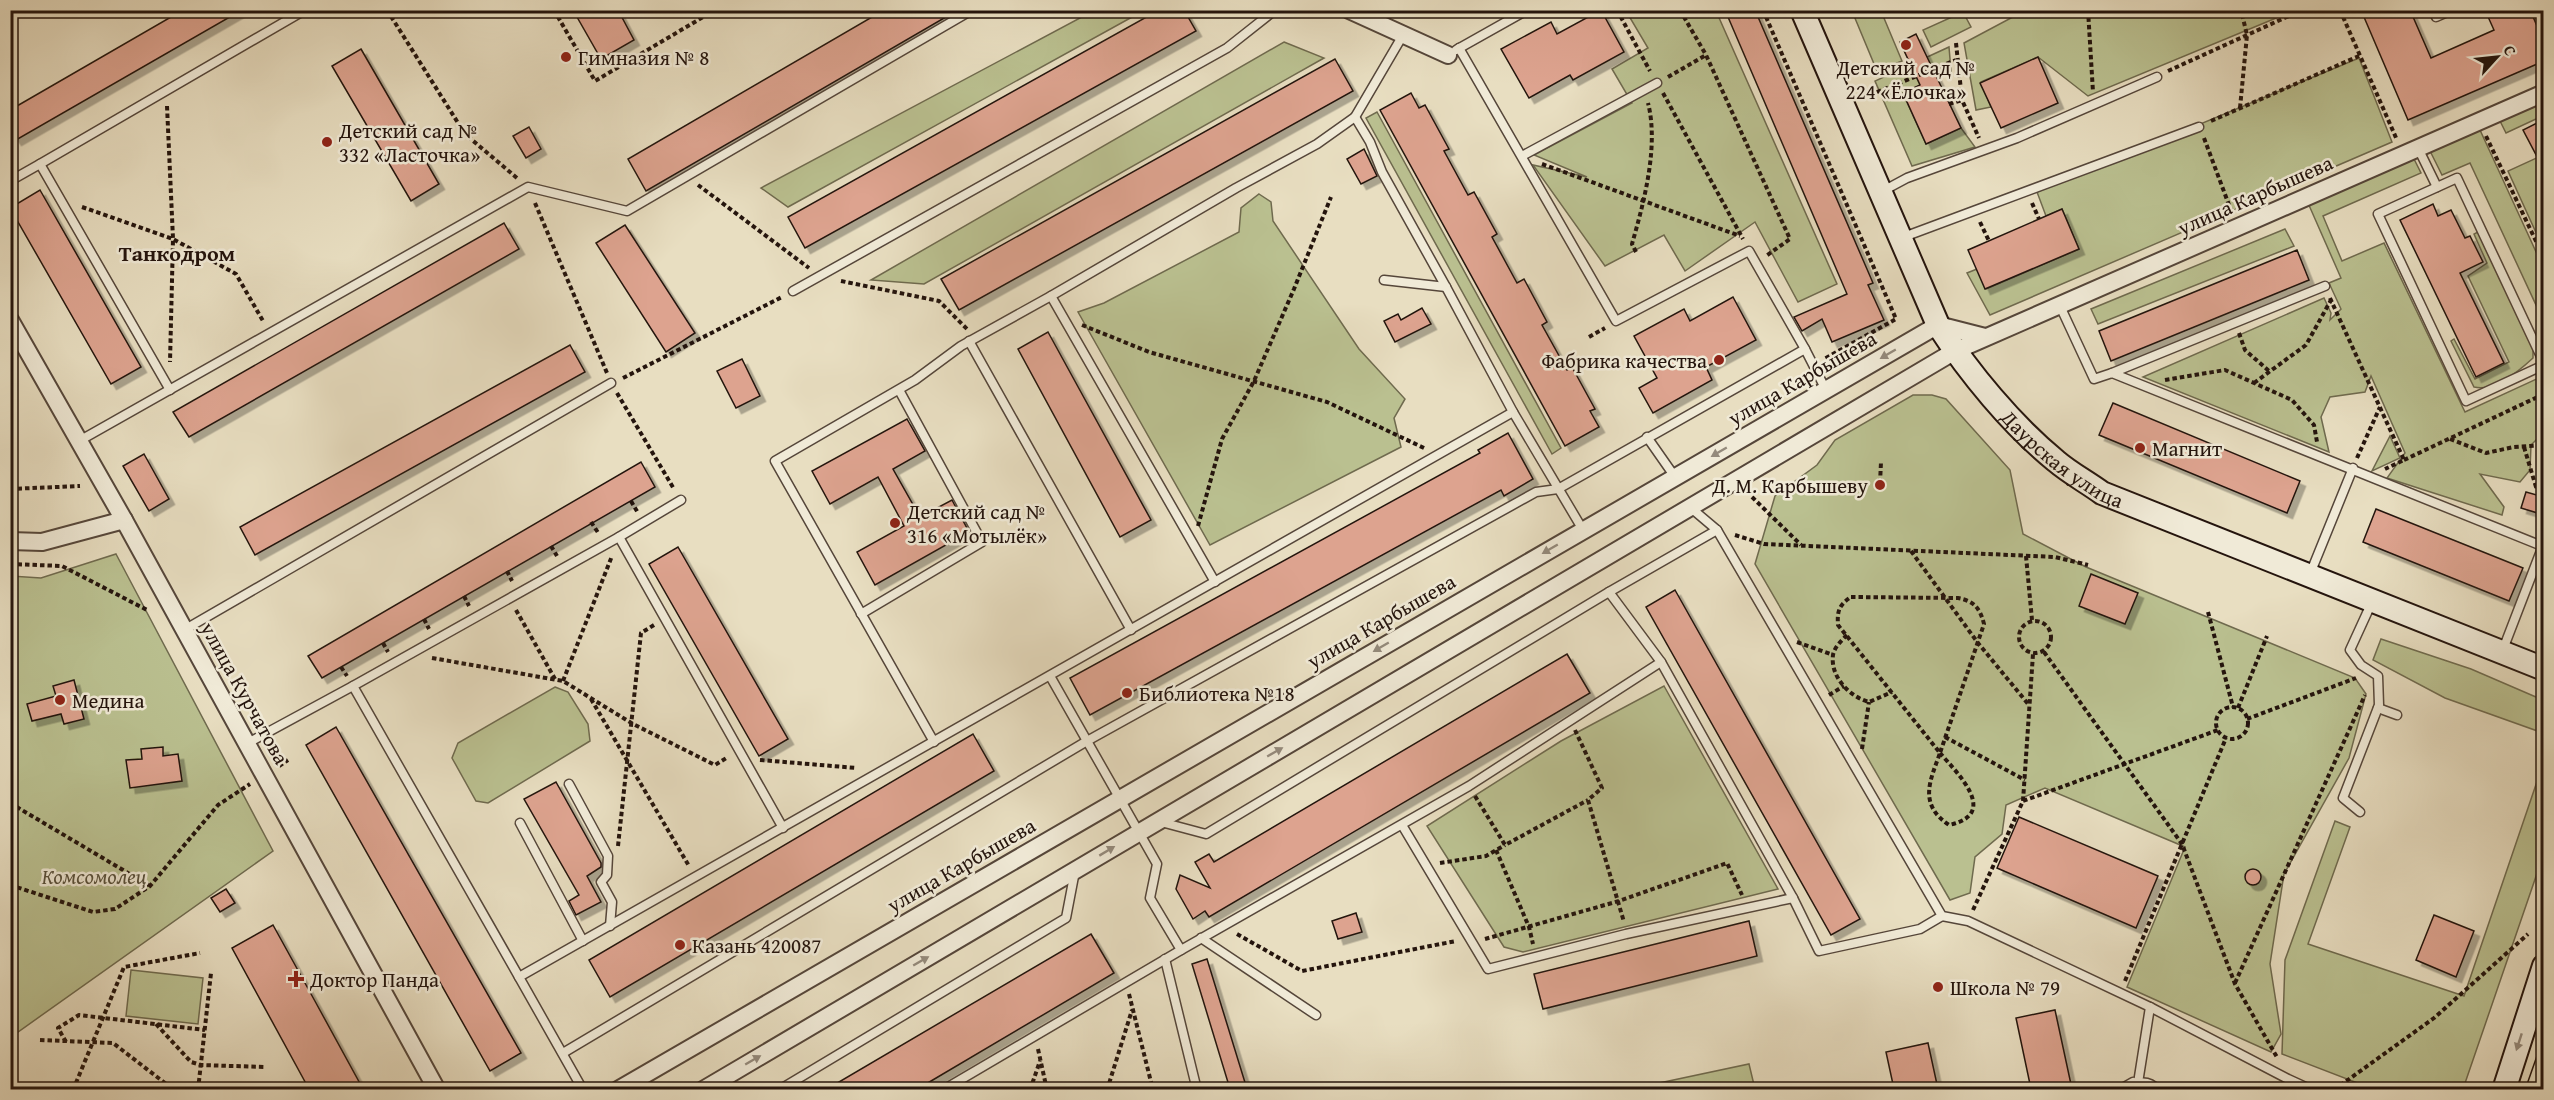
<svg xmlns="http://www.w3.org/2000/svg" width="2554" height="1100" viewBox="0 0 2554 1100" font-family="'Gentium Book Plus',serif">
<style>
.green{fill:#bac090;stroke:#6f6a4e;stroke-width:1.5}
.building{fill:#dda38f;stroke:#24140d;stroke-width:1.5;filter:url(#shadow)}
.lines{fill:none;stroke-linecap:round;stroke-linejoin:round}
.lane-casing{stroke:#55463a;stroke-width:11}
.street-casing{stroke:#55463a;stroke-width:20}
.secondary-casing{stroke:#24140d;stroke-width:26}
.path{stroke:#24140d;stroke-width:4;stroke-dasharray:4.5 3;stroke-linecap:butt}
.lane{stroke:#f0ead7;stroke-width:8}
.street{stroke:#f0ead7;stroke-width:16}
.secondary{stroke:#f0ead7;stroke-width:22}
.tram{stroke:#24140d;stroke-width:1.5}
.oneway{fill:#948a7c}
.poi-dot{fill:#8f2418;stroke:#f0ead7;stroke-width:2}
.labels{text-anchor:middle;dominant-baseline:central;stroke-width:5;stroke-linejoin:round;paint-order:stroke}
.poi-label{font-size:21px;fill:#24140d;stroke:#f0ead7;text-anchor:start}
.street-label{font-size:21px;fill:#24140d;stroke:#f0ead7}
.park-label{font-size:21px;font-style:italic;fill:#58503b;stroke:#f0ead7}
.neighbourhood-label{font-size:22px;font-weight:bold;fill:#24140d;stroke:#f0ead7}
</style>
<defs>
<filter id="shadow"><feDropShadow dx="5.5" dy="5.5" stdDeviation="0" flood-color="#0004"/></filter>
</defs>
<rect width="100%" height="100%" fill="#e8dec1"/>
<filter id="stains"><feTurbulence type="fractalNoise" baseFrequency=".00333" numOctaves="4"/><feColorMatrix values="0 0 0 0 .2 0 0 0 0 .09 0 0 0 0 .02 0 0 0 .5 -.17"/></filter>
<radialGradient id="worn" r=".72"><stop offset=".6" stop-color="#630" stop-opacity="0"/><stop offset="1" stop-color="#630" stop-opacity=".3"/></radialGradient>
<!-- green -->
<g class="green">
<path d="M1093 11H1143L788 207 761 188Z"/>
<path d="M1626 11H1716L1837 284 1798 302 1755 222 1685 271 1664 235 1605 266 1533 165 1587 177 1534 155 1632 103 1612 69 1648 48Z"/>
<path d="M1852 11H1881L1902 61 1877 71Z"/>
<path d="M2024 11H2293L2088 96 2038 57 1981 82 1991 107 1976 110 1964 43Z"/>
<path d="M1963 12 1971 27 1931 47 1923 30Z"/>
<path d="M1284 42 1324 58 924 284 871 280Z"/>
<path d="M1949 47 1951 71 1903 93 1926 144 1961 128 1975 147 1912 166 1875 81Z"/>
<path d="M2359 58 2392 142 1990 315 1967 273 1977 269 1986 289 2079 249 2062 209 2046 216 2037 192Z"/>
<path d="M2533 100 2543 104V130L2538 118 2506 133 2497 115Z"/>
<path d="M1377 112 1561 448 1552 454 1366 118Z"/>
<path d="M2480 130 2543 267V320L2470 163 2442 175 2430 151Z"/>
<path d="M2543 155V248L2508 171Z"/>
<path d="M2414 159 2421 173 2323 216 2342 261 2384 243 2465 412 2543 376V433L2531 445 2530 470 2520 482 2480 474 2504 507 2502 515 2387 478 2405 453 2371 376 2365 392 2330 397 2321 417 2329 452 2143 377 2324 298 2331 313 2330 320 2341 309 2329 283 2341 278 2308 203Z"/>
<path d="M1259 194 1271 202 1273 221 1359 349 1405 399 1394 418 1401 447 1210 545 1078 312 1104 303 1239 232 1241 208Z"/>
<path d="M2285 229 2294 246 2098 324 2091 309Z"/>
<path d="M2478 232 2533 347V358C2519 371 2493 392 2474 387L2451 341 2454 339 2475 379 2509 362 2468 276 2487 263 2474 234Z"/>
<path d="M1913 395H1932L1946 399 2010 470 2023 534 2086 567 2355 678 2366 694 2349 758 2284 874 2270 964 2281 1034 2271 1052 2127 987 2185 847 2045 788 2006 805 2002 834 1975 857 1970 893 1950 900 1755 564 1775 496 1817 465 1835 440Z"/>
<path d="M2390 436 2400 458 2372 471Z"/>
<path d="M116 554 273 851 11 1037V576L41 578Z"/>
<path d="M2381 639 2471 669 2543 700V733L2445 698 2373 660Z"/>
<path d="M1664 686 1778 889 1523 952 1504 947 1427 826 1561 741Z"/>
<path d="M555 687 568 692 588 724 590 741 488 803 476 801 452 758 458 743Z"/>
<path d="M2543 764V781L2540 790 2544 791 2543 856 2463 1089H2373L2282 1054 2285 960 2335 821 2350 827 2308 944 2464 996Z"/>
<path d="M131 970 203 978 198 1024 126 1016Z"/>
<path d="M1749 1064 1755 1089H1631Z"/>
</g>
<!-- building -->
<g class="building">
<path d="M183 10H242L16 140 10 131V110Z"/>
<path d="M573 10H618L634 40 601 59Z"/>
<path d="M884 10H958L646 191 628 159Z"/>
<path d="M1159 10H1184L1196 31 805 248 788 217Z"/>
<path d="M1601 10 1624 52 1573 80 1570 75 1529 98 1501 49 1551 22 1557 34Z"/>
<path d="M1725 10H1755L1873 283 1868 285 1884 320 1832 342 1822 319 1802 331 1794 317 1847 294Z"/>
<path d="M2361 10H2410L2431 58 2494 30 2485 10H2530L2544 42V61L2408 120Z"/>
<path d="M1916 34 1961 128 1926 144 1903 93 1920 85 1900 42Z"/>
<path d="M361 49 439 184 411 201 332 66Z"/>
<path d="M2038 57 2058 103 2001 128 1980 83Z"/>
<path d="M1335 59 1353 91 959 310 941 279Z"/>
<path d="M1411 93 1419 108 1425 105 1449 149 1444 151 1468 195 1474 192 1497 234 1492 237 1517 283 1524 279 1547 322 1542 325 1567 370 1572 367 1595 409 1590 411 1599 427 1565 446 1380 110Z"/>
<path d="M2537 123 2544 136V170L2523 130Z"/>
<path d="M529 127 541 149 526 158 513 136Z"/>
<path d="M1364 149 1377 176 1361 184 1347 159Z"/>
<path d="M40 190 141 367 111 384 10 208Z"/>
<path d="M2433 204 2438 216 2451 210 2465 238 2470 236 2483 262 2460 273 2504 363 2476 377 2400 220Z"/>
<path d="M2062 209 2079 249 1985 289 1968 250Z"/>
<path d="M504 223 519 249 189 437 173 412Z"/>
<path d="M625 225 695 333 666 352 596 243Z"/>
<path d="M2297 250 2309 280 2111 361 2099 331Z"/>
<path d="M1733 297 1756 340 1706 367 1712 380 1653 413 1639 388 1657 378 1634 336 1684 309 1690 321Z"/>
<path d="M1422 308 1431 324 1395 342 1384 321 1398 314 1401 320Z"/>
<path d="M1048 332 1151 520 1120 537 1018 349Z"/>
<path d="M570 345 585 372 255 555 240 527Z"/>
<path d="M742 359 760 396 736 408 717 371Z"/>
<path d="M2113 403 2300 481 2287 513 2099 435Z"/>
<path d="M907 419 925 451 893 469 920 517 952 500 969 532 875 585 857 552 904 526 878 477 830 504 812 471Z"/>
<path d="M1508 433 1533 479 1504 496 1501 490 1090 715 1070 678 1480 453 1478 450Z"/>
<path d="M144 454 169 499 149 511 123 466Z"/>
<path d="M641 462 655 487 322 678 308 656Z"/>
<path d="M2526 492 2544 497V515L2521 508Z"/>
<path d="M2376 509 2523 568 2509 601 2363 542Z"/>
<path d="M678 547 788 739 759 756 649 564Z"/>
<path d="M2091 574 2138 593 2125 624 2079 606Z"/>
<path d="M1675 590 1860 919 1831 935 1646 607Z"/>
<path d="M1567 654 1590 693 1209 917 1205 911 1193 919 1176 889 1180 875 1210 888 1195 862 1209 854 1214 862Z"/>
<path d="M74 680 84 719 64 724 61 714 32 721 27 704 56 696 53 686Z"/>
<path d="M336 727 521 1053 490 1071 306 745Z"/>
<path d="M973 734 994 771 610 997 589 960Z"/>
<path d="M163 747V756L178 754 182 781 130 788 126 760 142 759 141 749Z"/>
<path d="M556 782 601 863V867L587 876 601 902 576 915 569 901 579 895 524 799Z"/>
<path d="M2019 817 2158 876 2136 928 1997 868Z"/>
<circle cx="2253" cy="877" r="8"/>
<path d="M226 889 235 903 220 912 211 898Z"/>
<path d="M1356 913 1362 932 1338 939 1332 921Z"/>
<path d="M2434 915 2474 931 2456 977 2416 960Z"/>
<path d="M1749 921 1757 956 1543 1009 1534 974Z"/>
<path d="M273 925 316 1003 363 1089H309L232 948Z"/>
<path d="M1091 934 1114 973 926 1084 916 1089H827Z"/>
<path d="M1207 959 1247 1089H1230L1192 964Z"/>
<path d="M2055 1010 2072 1089H2031L2016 1018Z"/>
<path d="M1928 1043 1938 1089H1894L1886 1052Z"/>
</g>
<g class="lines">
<!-- lane casing -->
<g class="lane-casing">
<g id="lane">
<path d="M2433 10 2436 17 2452 10"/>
<path d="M1459 48 1616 321 1749 251 1805 349"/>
<path d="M1456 50 1527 10"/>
<path d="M1355 117 1403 35"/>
<path d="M2418 148 2437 187"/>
<path d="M1522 156 1657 83"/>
<path d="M40 164 305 10"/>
<path d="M10 181 40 164 170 390"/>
<path d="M1881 192 1907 178 2017 138 2157 77"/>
<path d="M1901 238 2199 127"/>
<path d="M1384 280 1446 287"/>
<path d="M793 291 1227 48 1275 10"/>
<path d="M2060 306 2094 379 2112 373 2542 546"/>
<path d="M969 341 1131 630"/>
<path d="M2544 363 2457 178 2378 214 2466 401 2544 365"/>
<path d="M2112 373 2325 286"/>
<path d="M1647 437 1675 477"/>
<path d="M79 441 528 187 627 211 972 10"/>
<path d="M1691 508 1717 530 1942 916 1968 921 2150 1007 2288 1079 2312 1090"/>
<path d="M619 537 681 500"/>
<path d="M2310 574 2353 468"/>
<path d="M1215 582 1051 296 1236 188 1317 144 1355 117 1370 142 1382 172 1446 287 1513 412"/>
<path d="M861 614 982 542 899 390"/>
<path d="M184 630 611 383"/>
<path d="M2502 652 2544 543"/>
<path d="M1661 662 1793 898 1819 951 1920 929 1942 916"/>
<path d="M1050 676 1157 864 1150 898 1181 950"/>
<path d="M2378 708 2397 715"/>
<path d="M934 742 775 461 915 380 961 346 1051 296"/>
<path d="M246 744 353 686"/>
<path d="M569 784 608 856 607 875 601 882 612 902 610 926"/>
<path d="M2360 812 2343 798 2379 705 2378 676 2361 665 2350 650 2372 602"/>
<path d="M1161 822 1206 834 1609 592 1717 530"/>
<path d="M520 823 583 941"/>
<path d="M1402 825 1488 969 1626 934 1793 898"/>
<path d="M1201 938 1316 1015"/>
<path d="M1165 959 1197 1090"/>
<path d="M519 977 353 686 619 537 783 828"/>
<path d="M563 1053 1087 741 1536 492 1558 489 1805 349 1826 390"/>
<path d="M2138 1083 2150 1007"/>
<path d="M583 1090 519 977 1513 412 1583 530"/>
<path d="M779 1090 1066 918 1075 871"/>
<path d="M943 1090 1181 950 1469 786 1661 662 1609 592"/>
<path d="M2119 1090 2133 1082"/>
<path d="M2128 1090C2137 1080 2149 1080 2158 1090"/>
</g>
</g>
<!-- street casing -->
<g class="street-casing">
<g id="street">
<path d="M1349 10 1448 55"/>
<path d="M10 320 124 520 437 1090"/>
<path d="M10 541 42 542 124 520"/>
<path d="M618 1090 1938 325 1985 337"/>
<path d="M703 1090 1955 351 2544 93"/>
</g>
</g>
<!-- secondary casing -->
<g class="secondary-casing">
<g id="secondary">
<path id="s1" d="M1802 10 1938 325C1969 373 2012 425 2056 461 2070 473 2087 482 2102 493L2544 669"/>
<path d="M2504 1090 2544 966"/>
</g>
</g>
<!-- path -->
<g class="path">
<path d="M387 10 465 134 517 178"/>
<path d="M554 10 595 81 715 10"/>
<path d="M1617 10 1650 71"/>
<path d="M1680 10 1706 55 1790 239 1766 256"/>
<path d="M1763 10 1896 319 1824 359"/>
<path d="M2088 10 2093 92"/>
<path d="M2340 10 2397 140"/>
<path d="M1956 43 1962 100 1979 138"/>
<path d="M2168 71 2302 10"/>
<path d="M1668 77 1706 55"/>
<path d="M1663 93 1743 239"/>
<path d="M1870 95 1956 60"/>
<path d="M1949 104 1962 100"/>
<path d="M167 106 173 239 170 362"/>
<path d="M2240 108 2247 35 2241 10"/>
<path d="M2211 121 2359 56"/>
<path d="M2486 136 2544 258"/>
<path d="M2204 138 2232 213"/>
<path d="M1542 164 1740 236"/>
<path d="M698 185 809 268"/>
<path d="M535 203 607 373"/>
<path d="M2032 203 2039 219"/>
<path d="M82 207 173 239 236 274 263 321"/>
<path d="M1980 222 1989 241"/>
<path d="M1636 252 1632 244C1644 202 1659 146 1648 103"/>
<path d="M841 281 939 301 967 329"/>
<path d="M2330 298 2404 460 2385 469"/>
<path d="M1082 325 1149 352 1327 402 1424 448"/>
<path d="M2239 333 2245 350 2269 371"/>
<path d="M1589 337 1605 328"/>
<path d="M623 378 782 297"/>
<path d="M2165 380 2225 370 2292 400 2314 425 2317 442"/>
<path d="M2254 383 2306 345 2331 300"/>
<path d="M617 393 674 489"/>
<path d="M2450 439 2486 453 2514 447 2544 445"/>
<path d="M2524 447 2536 487 2544 490"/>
<path d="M2357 458 2380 407"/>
<path d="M2404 460 2544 394"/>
<path d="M1880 483 1881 462"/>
<path d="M10 489 80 486"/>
<path d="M1752 497 1801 545"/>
<path d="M631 501 638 513"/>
<path d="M591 522 599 534"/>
<path d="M1198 526 1222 439 1254 381 1294 289 1331 197"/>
<path d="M1735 535 1764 544 2055 557 2088 565"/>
<path d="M551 546 557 556"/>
<path d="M1911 551 1978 643 2029 705"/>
<path d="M2026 556 2032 620"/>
<path d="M10 564 62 566 149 611"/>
<path d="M507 571 512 581"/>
<path d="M464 596 469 606"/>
<path d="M1851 597 1958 598C1974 601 1980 608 1984 624L1940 753 1838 625C1837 611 1839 605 1851 597Z"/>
<path d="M516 610 555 679"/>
<path d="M2208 612 2233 707"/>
<path d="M424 619 429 629"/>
<circle cx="2035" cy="637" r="16"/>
<path d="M1847 635C1841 641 1834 648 1833 655 1830 677 1850 697 1869 702L1892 692"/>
<path d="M1797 642 1833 655"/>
<path d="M383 643 388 652"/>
<path d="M2044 652 2182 844 2235 984 2278 1059"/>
<path d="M432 658 563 681 633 724 715 765 728 757"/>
<path d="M341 667 347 676"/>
<path d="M563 681 612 556"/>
<path d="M1829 695 1844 686"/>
<path d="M591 699 689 866"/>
<circle cx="2232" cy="723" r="16"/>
<path d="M2238 708 2267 636"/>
<path d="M2247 719 2356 678"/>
<path d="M1575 730 1602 788 1588 800 1624 922"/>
<path d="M1945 737 2025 780"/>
<path d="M1862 749 1869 702"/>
<path d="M1940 753C1958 774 2000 814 1949 825 1918 804 1930 781 1940 753Z"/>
<path d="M760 760 857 768"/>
<path d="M279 766 288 760"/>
<path d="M1475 796 1505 845 1588 800"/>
<path d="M2023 801 2033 654"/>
<path d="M10 803 150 886"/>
<path d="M618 846 641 633 654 625"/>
<path d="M1496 850 1529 927 1533 944"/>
<path d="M1440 863 1486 856 1505 845"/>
<path d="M10 885 93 912 115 909 150 886 218 805 250 784"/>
<path d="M1973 910 2023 801 2218 730"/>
<path d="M1237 934 1302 971 1456 941"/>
<path d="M1485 939 1619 901 1727 863 1742 895"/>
<path d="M2125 981 2226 738"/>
<path d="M2235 983 2365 695"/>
<path d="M1129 994 1153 1090"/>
<path d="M156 1024 191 1062 201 1065 264 1067"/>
<path d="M40 1040 113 1043 174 1090"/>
<path d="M66 1042 58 1028 79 1015 205 1030"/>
<path d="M1038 1049 1047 1090"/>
<path d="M73 1090 124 967 200 953"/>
<path d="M198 1090 211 973"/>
<path d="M1030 1090 1040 1061"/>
<path d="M1107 1090 1132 1010"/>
<path d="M2334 1090 2434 1018 2528 934"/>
</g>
<!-- lane -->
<use href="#lane" class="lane"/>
<!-- street -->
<use href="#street" class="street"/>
<!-- secondary -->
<use href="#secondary" class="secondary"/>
<!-- tram -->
<g class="tram">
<path d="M2525 1090 2544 1036"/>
<path d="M2536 1090 2544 1066"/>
</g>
</g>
<!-- one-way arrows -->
<defs><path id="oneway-solid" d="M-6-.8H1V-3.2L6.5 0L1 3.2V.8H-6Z" transform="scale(1.5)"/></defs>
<g class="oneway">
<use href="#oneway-solid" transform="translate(1888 354) rotate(150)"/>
<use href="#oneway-solid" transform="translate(1719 452) rotate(150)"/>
<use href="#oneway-solid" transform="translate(1550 549) rotate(150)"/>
<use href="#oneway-solid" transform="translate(1381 647) rotate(150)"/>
<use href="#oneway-solid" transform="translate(1275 752) rotate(-30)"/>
<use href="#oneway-solid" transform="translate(1107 851) rotate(-31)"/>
<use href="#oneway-solid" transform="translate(921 961) rotate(-30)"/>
<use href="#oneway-solid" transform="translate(2519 1042) rotate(108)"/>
<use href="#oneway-solid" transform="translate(753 1060) rotate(-30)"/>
</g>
<!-- markers -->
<g class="poi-dot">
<circle cx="1906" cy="45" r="6"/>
<circle cx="566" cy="57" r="6"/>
<circle cx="327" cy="142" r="6"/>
<circle cx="1719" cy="360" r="6"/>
<circle cx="2140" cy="448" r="6"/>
<circle cx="1880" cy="485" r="6"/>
<circle cx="895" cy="523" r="6"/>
<circle cx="1127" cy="693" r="6"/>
<circle cx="60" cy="700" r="6"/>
<circle cx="680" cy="945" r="6"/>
<path d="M293 970h6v6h6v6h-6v6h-6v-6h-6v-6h6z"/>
<circle cx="1938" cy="987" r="6"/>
</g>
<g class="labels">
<!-- poi labels -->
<g class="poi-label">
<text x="578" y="57">Гимназия № 8</text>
<text x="1906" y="67" text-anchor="middle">Детский сад №<tspan x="1906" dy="24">224 «Ёлочка»</tspan></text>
<text x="339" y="130">Детский сад №<tspan x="339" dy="24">332 «Ласточка»</tspan></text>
<text x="1707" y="360" text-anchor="end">Фабрика качества</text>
<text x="2152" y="448">Магнит</text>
<text x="1868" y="485" text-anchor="end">Д. М. Карбышеву</text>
<text x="907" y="511">Детский сад №<tspan x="907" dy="24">316 «Мотылёк»</tspan></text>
<text x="1139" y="693">Библиотека №18</text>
<text x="72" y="700">Медина</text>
<text x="692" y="945">Казань 420087</text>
<text x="310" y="979">Доктор Панда</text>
<text x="1950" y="987">Школа № 79</text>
</g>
<!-- street labels -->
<g class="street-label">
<text transform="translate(2255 195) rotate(-24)">улица Карбышева</text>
<text transform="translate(1802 378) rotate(-30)">улица Карбышева</text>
<text stroke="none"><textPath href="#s1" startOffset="528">Даурская улица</textPath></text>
<text transform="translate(1381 621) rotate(-30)">улица Карбышева</text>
<text transform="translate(245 693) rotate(61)">улица Курчатова</text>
<text transform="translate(961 865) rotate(-30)">улица Карбышева</text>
</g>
<!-- park labels -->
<g class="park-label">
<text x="94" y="876">Комсомолец</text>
</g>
<!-- neighbourhood labels -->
<g class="neighbourhood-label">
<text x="177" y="253">Танкодром</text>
</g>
</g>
<!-- margin -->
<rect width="2554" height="1100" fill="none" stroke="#e8dec1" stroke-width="36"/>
<rect x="12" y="12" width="2530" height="1076" fill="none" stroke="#24140d" stroke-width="3"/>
<rect x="18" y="18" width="2518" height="1064" fill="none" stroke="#24140d" stroke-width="1.5"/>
<!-- north arrow -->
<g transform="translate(2497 57) rotate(63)" stroke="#f0ead7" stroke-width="4.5" paint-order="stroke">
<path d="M0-4.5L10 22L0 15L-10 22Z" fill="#24140d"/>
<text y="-9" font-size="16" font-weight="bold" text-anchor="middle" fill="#24140d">С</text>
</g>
<rect width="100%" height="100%" filter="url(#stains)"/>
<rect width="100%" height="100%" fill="url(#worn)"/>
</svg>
